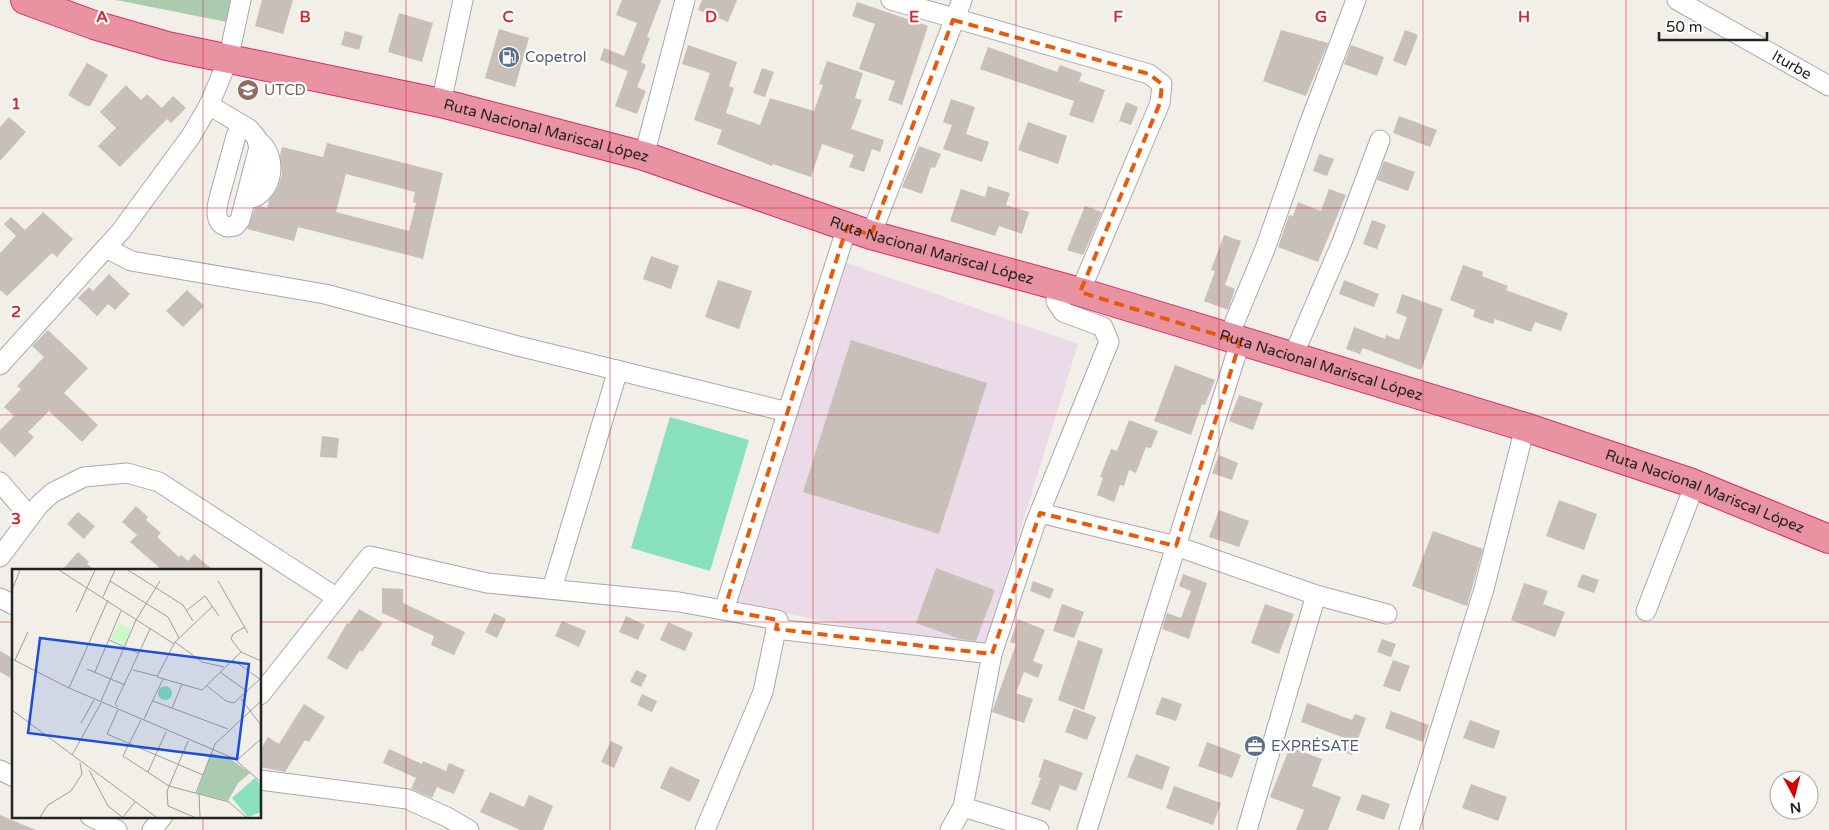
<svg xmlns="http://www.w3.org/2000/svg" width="1829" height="830" viewBox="0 0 1829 830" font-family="'Varela Round',sans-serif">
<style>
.industrial{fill:#ebdbe8}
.cemetery{fill:#aacbaf}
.pitch{fill:#88e0be}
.building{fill:#c7bfb8;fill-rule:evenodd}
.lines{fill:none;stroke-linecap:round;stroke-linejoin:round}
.minor-casing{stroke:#a9a9a9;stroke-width:21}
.highway-casing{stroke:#dc2a67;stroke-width:30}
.minor{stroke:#fff;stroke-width:19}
.highway{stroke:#e892a2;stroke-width:28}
.marked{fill:none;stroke:#e8590c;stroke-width:4;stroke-dasharray:10 6;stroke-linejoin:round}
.grid{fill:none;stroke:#d62828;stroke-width:1;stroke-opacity:0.55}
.labels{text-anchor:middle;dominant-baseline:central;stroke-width:4.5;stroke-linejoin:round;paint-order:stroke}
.service-label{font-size:15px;fill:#4e5e75;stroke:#fff;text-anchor:start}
.street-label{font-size:15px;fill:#222;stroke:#fff}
.education-label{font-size:15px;fill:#785e54;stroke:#fff;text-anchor:start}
.inset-road{fill:none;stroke:#9f9d99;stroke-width:1}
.view{fill:#1d4ed8;fill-opacity:0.15;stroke:#1d4ed8;stroke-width:2.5}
.inset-edge{fill:none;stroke:#222;stroke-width:2.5}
.grid-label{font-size:16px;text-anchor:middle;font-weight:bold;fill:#d62828;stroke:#fff;stroke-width:4.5;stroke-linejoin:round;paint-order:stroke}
</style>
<rect width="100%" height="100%" fill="#f2efe9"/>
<!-- industrial -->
<path class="industrial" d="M842 261 1078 344 982 654 737 603 788 412Z"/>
<!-- cemetery -->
<path class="cemetery" d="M116 0H232L227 22Z"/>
<!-- pitch -->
<path class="pitch" d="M670 417 749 440 710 571 631 548Z"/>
<!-- building -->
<g class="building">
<path d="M262 0H293L283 34 255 26Z"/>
<path d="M622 0H661L647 37 650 38 641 62 646 65 637 87 646 91 637 114 615 106 628 71 600 60 604 48 624 56 637 23 616 15Z"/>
<path d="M702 0H737L728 22 698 10Z"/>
<path d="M857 2 928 26 902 105 888 100 895 81 859 69 875 24 852 16Z"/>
<path d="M399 13 433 23 422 62 388 52Z"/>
<path d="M499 29 529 38 515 87 485 78Z"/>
<path d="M1281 30 1328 43 1306 96 1263 81Z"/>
<path d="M1405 30 1418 35 1406 66 1393 61Z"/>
<path d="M345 31 363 36 359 50 341 45Z"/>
<path d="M688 45 737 62 729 86 734 88 726 113 760 125 770 98 814 111 823 85 819 84 827 61 863 73 855 98 862 100 851 129 884 140 880 152 872 149 864 172 849 167 854 155 822 144 811 177 773 164 772 166 717 144 722 130 694 120 710 73 682 64Z"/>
<path d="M1351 45 1384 57 1377 76 1344 64Z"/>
<path d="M988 47 1057 72 1060 65 1082 73 1079 81 1105 90 1093 123 1069 115 1074 101 980 69Z"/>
<path d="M87 63 108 75 90 106H86L68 95Z"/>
<path d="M762 68 774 72 765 97 753 93Z"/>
<path d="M126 85 141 100 147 94 162 108 173 96 186 108 171 123 167 119 120 167 98 146 116 128 100 112Z"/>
<path d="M951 99 975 107 966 134 989 142 982 162 943 149 952 125 943 122Z"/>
<path d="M1126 102 1138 107 1131 125 1119 121Z"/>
<path d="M1399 116 1437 130 1430 147 1393 133Z"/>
<path d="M9 117 26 132 0 161V127Z"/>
<path d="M1028 122 1067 136 1058 164 1018 150Z"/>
<path d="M327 143 443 173 423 259 298 227 294 241 247 229 255 208 261 206 267 208 269 200 278 187 282 175 280 155 282 147 323 157ZM346 174 415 192 413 202 416 203 409 231 336 212Z"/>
<path d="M919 146 941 154 935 168 931 167 922 194 902 187Z"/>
<path d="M1319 154 1334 159 1327 176 1313 171Z"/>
<path d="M1384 161 1415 172 1408 191 1377 180Z"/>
<path d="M988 186 1010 193 1006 205 1029 212 1022 234 999 226 995 236 950 221 961 189 985 197Z"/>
<path d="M1329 189 1346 195 1318 262 1278 247 1289 215 1293 216 1298 202 1321 211Z"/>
<path d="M1085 206 1102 212 1083 255 1067 250Z"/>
<path d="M43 212 73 239 57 257 52 253 7 296 0 290V253L16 236 4 224 11 217 25 230Z"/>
<path d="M1372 220 1386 225 1377 249 1363 244Z"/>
<path d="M1224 235 1241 241 1225 285 1235 289 1228 310 1204 301 1215 271 1211 270Z"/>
<path d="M651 256 679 266 671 289 643 279Z"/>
<path d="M1463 265 1483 272 1482 276 1508 286 1506 290 1568 313 1561 331 1535 322 1531 332 1495 319 1493 324 1473 317 1475 310 1450 300Z"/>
<path d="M109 274 130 294 115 310 108 304 97 316 78 298 89 287 93 291Z"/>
<path d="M718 280 752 291 739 329 705 317Z"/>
<path d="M1344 280 1379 294 1374 307 1339 294Z"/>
<path d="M187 290 204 306 183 327 166 311Z"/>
<path d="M1402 294 1443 309 1421 370 1363 348 1360 354 1346 349 1354 327 1385 339 1386 335 1399 340 1407 317 1396 313Z"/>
<path d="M48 330 88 368 64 393 98 425 82 442 49 411 28 432 34 437 15 457 0 442V430L14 416 4 407 21 389 17 386 44 357 32 346Z"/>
<path d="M851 340 987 383 939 534 803 492Z"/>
<path d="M1175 365 1215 380 1205 405 1202 404 1191 435 1154 421Z"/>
<path d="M1239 395 1263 403 1253 430 1229 421Z"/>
<path d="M1129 420 1158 431 1151 448 1146 447 1136 473 1129 470 1124 486 1120 485 1114 502 1097 495 1103 478 1100 477 1111 449 1117 451Z"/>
<path d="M322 436 339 438 337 458 320 457Z"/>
<path d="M1219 455 1238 463 1232 480 1212 473Z"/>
<path d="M1559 500 1597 514 1584 550 1546 536Z"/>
<path d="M136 506 148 517 146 520 161 533 157 537 179 557 181 555 188 561 194 554 213 570H162L130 542 137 535 122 522Z"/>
<path d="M1219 510 1249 521 1239 547 1209 537Z"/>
<path d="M78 512 95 526 84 539 67 524Z"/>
<path d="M1433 531 1483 549 1467 606 1412 586Z"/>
<path d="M78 552 89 562 87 564 95 570H62Z"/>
<path d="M936 568 995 590 976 641 960 639 916 623Z"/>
<path d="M1183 574 1207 583 1189 639 1162 629 1167 613 1181 618 1191 591 1179 586Z"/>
<path d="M1582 574 1599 580 1594 593 1577 587Z"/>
<path d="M1033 581 1054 589 1050 599 1030 591Z"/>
<path d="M1524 583 1548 591 1543 604 1565 612 1555 637 1511 620Z"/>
<path d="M382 588 403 589V603L465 632 454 655 431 645 434 636 382 613Z"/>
<path d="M1062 604 1084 612 1074 638 1053 631Z"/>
<path d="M1265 604 1294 614 1279 654 1251 643Z"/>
<path d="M359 609 383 623 362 652 360 650 347 670 327 658 347 623 349 624Z"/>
<path d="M494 613 506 619 497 638 485 632Z"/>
<path d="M626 616 645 625 638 640 619 632Z"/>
<path d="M1018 619 1045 630 1033 661 1043 665 1038 678 1024 672 1016 693 1033 699 1024 723 992 712 1016 644 1010 642Z"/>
<path d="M562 621 586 631 579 647 555 636Z"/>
<path d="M668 622 693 633 685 651 660 640Z"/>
<path d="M1382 639 1396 644 1391 657 1377 652Z"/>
<path d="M1078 640 1103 649 1084 710 1058 700Z"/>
<path d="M0 651 14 659V680L0 672Z"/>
<path d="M1393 660 1410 666 1400 692 1383 686Z"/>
<path d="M636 670 647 675 641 687 630 682Z"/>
<path d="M642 694 657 701 652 712 637 705Z"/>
<path d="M1162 697 1182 704 1176 721 1155 714Z"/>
<path d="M1307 703 1352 720 1355 714 1366 718 1352 755 1341 751 1345 738 1301 722Z"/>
<path d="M304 704 325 717 309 742 305 740 285 772 260 767V750L268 737 279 744Z"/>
<path d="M1074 708 1096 717 1087 740 1065 732Z"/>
<path d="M1391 711 1429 725 1423 742 1385 728Z"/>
<path d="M1470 720 1500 731 1494 749 1463 738Z"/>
<path d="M611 741 623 747 614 768 601 762Z"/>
<path d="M1207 742 1241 755 1232 778 1198 766Z"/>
<path d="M1290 747 1322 759 1312 786 1341 797 1328 830H1296L1304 810 1270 797Z"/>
<path d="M389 749 422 764 423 761 446 771 449 763 465 770 454 794 437 787 432 798 411 789 416 778 383 763Z"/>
<path d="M1136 754 1170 767 1162 790 1127 777Z"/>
<path d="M1044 759 1083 773 1076 791 1060 785 1050 811 1031 804 1041 778 1038 777Z"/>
<path d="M670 766 700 780 690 802 660 788Z"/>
<path d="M1471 784 1507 797 1498 821 1462 808Z"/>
<path d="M1174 786 1221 803 1213 825 1166 808Z"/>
<path d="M490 792 524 807 529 795 553 806 543 830H520L480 812Z"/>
<path d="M1362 794 1390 804 1384 820 1356 810Z"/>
<path d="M0 815 36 830H0Z"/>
</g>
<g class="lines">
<!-- minor casing -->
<g class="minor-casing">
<g id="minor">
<path d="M891 0 1149 74 1162 84 1160 103 1080 292"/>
<path id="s1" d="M1677 0 1829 86"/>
<path d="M441 103 463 0"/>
<path d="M209 105 249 129 256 137 259 147 240 220 235 226 227 227C215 223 216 212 218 202L236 136 242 125"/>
<path d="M644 156 685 0"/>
<path d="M246 199C274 197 279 155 258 141"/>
<path d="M871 235 962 0"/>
<path d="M106 248 131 261 325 294 514 345 788 412"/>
<path d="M1228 338 1265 249 1308 127 1356 0"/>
<path d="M1293 356 1342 242 1380 140"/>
<path d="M0 365 121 231 191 136 209 105 228 60 241 0"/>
<path d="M0 482 30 517"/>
<path d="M1040 513 1176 546 1316 595 1387 614"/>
<path d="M0 557 39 505 52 493 84 477 127 473 159 482 337 598"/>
<path d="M552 589 618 370"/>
<path d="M0 598 14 605"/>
<path d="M724 610 847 227"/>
<path d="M1646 611 1695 484"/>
<path d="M776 629 992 654"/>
<path d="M260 695 370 556 487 583 679 602 778 620 763 692 705 830"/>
<path d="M0 770 14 777"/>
<path d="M260 780 407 799 447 817 469 830"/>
<path d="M963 807 1039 830"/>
<path d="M90 816 117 830"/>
<path d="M152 830 163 816"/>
<path d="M950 830 963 807 992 654 1035 524 1109 342 1103 327 1063 312 1056 301 1057 286"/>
<path d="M1087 830 1240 342"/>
<path d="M1247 830 1316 595"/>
<path d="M1409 830 1484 589 1525 427"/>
</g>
</g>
<!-- highway casing -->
<g class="highway-casing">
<g id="highway">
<path id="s2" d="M25 0 94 25 167 46 441 103 644 156 871 235 1080 292 1525 427 1689 482 1829 539"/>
</g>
</g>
<!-- minor -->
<use href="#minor" class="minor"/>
<!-- highway -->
<use href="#highway" class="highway"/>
</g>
<!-- marked area -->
<path class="marked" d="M953 20 1149 74 1162 84 1160 103 1080 292 1240 342 1176 546 1040 513 992 654 776 629 778 620 724 610 847 227 871 235Z"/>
<!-- grid -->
<path class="grid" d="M203 0V570M406 0V830M610 0V830M813 0V830M1016 0V830M1219 0V830M1423 0V830M1626 0V830M0 208H1829M0 415H1829M0 622H14M260 622H1829M203 816V830"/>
<!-- icons -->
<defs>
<g id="fuel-disc" transform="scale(1.125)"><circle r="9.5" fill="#5c6f8a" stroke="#fff"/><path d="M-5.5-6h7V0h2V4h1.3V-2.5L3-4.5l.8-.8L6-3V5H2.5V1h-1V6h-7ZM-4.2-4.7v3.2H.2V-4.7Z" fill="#fff"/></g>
<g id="university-disc" transform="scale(1.125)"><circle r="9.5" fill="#8d6e63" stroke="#fff"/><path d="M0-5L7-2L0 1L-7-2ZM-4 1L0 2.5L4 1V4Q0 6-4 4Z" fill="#fff"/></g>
<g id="office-disc" transform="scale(1.125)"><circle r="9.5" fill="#5c6f8a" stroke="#fff"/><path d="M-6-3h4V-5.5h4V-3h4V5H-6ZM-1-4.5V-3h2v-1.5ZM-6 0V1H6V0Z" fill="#fff"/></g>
</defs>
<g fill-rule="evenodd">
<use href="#fuel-disc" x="509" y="57"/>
<use href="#university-disc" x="248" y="90"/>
<use href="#office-disc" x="1255" y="746"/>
</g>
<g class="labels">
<!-- service labels -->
<g class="service-label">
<text x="525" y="57">Copetrol</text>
<text x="1271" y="746">EXPRÉSATE</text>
</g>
<!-- street labels -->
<g class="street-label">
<text stroke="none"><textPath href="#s1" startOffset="132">Iturbe</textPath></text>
<text stroke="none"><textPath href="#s2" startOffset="538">Ruta Nacional Mariscal López</textPath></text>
<text stroke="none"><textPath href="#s2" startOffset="942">Ruta Nacional Mariscal López</textPath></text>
<text stroke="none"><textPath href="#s2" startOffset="1348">Ruta Nacional Mariscal López</textPath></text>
<text stroke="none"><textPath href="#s2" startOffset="1752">Ruta Nacional Mariscal López</textPath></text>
</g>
<!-- education labels -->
<g class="education-label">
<text x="264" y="90">UTCD</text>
</g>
</g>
<!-- overview -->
<g transform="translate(12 569)">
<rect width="249" height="249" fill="#f2efe9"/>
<path d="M199 184 220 191 238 204 226 214 216 232 185 224Z" fill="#aacbaf"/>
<path d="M107 54 119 60 113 76 99 70Z" fill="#c8facc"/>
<path d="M146 124a7 7 0 1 1 14 0a7 7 0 1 1-14 0ZM243 209 249 216V243L236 248 220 229Z" fill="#88e0be"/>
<path class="inset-road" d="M47 1 162 75M116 1 171 36 181 52M98 12 156 48 167 69M206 12 236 64M0 21 8 1M91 28 103 1M201 37 163 73 145 108 190 121 229 83M174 42 193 27 207 47M64 43 83 1M233 58 221 65 219 70 229 83 249 92M97 71 126 84M163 73 190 93 212 98M0 90 57 119 221 189 249 213M3 91 16 63M221 91 249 111M75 100 113 116M121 101 145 107M83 103 109 42M208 103 236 123M195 117 214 132 222 134 248 110M57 119 96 31M229 130 249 156M89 132 124 51 148 12M141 132 216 160M106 138 103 135 138 60M160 139 170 115M0 141 144 248M106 141 95 165 191 206M132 150 151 110M129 151 111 187 157 217 217 233 234 248M69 154 82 131M176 172 155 222 156 237 182 248M60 186 89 134M225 191 249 170M77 201 96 237 110 248M136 203 154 163M184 224 203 175 249 132M187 225 188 248M28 248 36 236 59 222 70 205 68 194M111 248 123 233"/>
<path class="view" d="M28 69 237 95 225 190 16 164Z"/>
<rect width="249" height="249" class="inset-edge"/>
</g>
<g class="grid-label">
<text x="102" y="22">A</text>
<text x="305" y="22">B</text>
<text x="508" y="22">C</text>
<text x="711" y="22">D</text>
<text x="914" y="22">E</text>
<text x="1118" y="22">F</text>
<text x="1321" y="22">G</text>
<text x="1524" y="22">H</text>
<text x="16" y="109">1</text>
<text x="16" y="317">2</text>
<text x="16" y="524">3</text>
</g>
<!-- north arrow -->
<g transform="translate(1794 795) rotate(173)"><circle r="24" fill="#ffffff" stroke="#a7a7a7"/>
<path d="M0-4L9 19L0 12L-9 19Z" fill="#d40000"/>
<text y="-8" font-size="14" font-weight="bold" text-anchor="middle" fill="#222222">N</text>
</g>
<!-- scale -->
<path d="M1659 32v8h108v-8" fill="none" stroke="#222222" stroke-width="2.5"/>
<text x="1666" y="32" font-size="15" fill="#222222" stroke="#ffffff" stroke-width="4" paint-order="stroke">50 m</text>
</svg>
